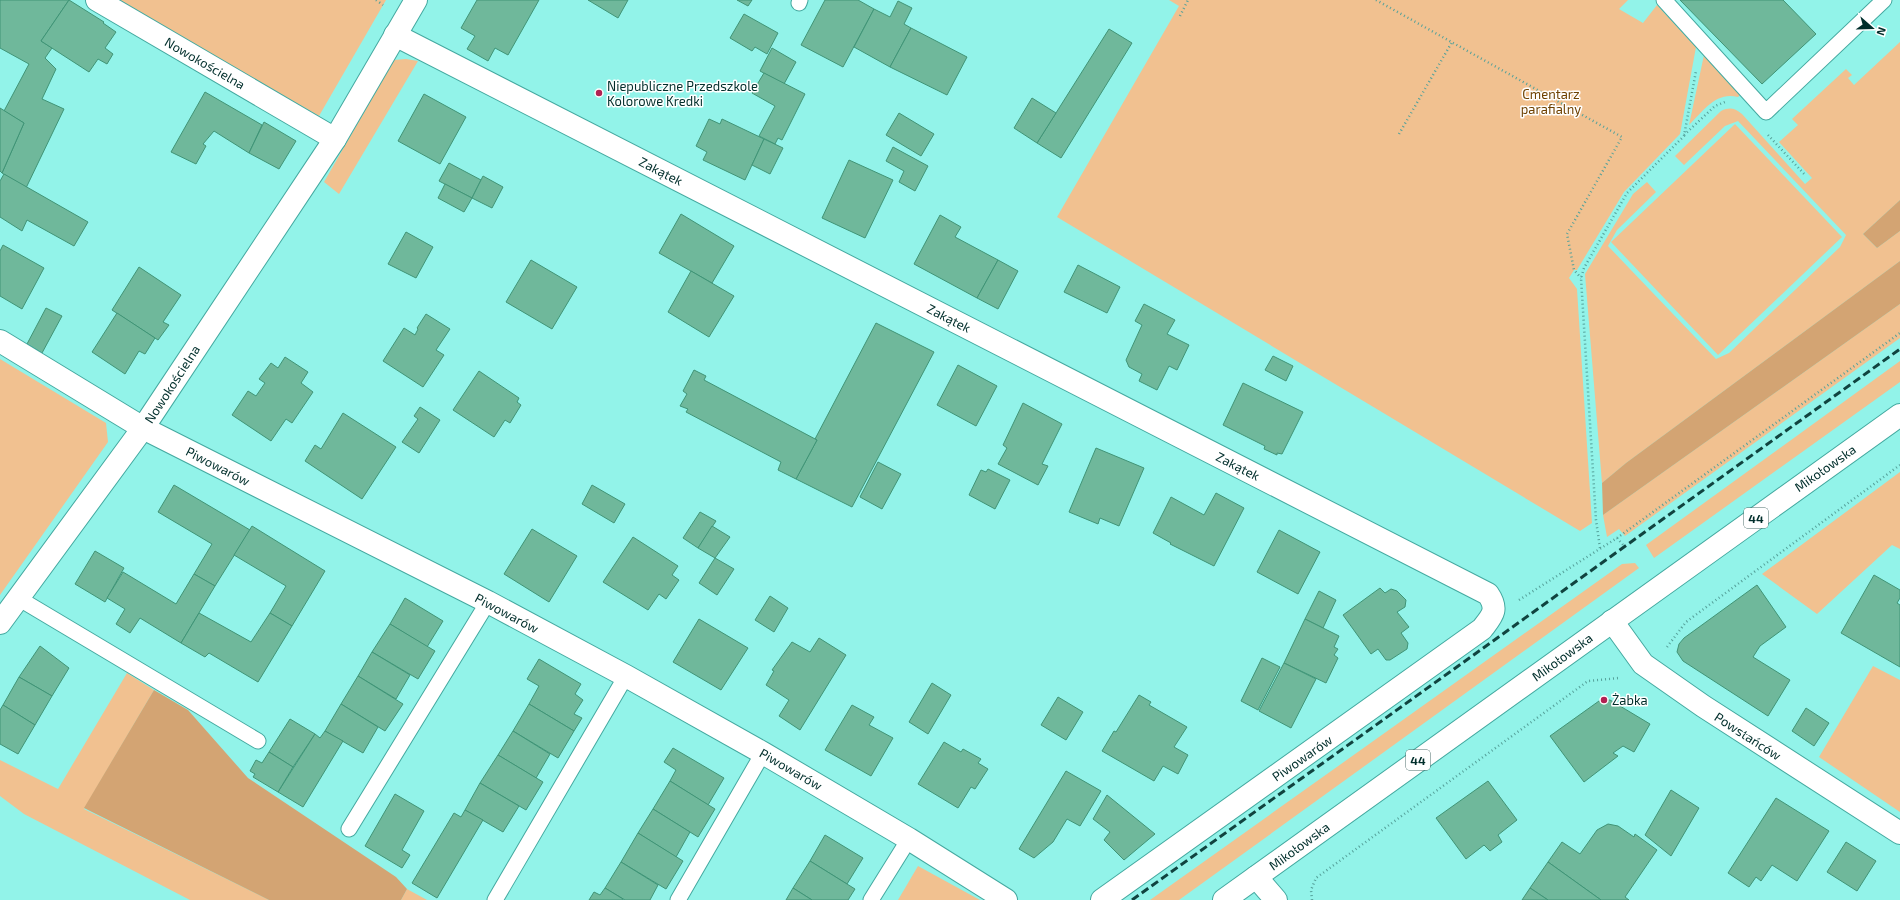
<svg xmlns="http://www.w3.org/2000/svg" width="1900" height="900" viewBox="0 0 1900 900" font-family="'Exo 2',sans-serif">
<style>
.green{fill:#f1c190}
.forest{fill:#d3a473}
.building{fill:#6fb89b;stroke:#409476}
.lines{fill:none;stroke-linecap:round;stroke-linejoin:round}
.service-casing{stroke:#44a9a0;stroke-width:17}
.minor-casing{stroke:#44a9a0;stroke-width:24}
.primary-casing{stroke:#44a9a0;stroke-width:24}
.path{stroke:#55a19a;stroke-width:2.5;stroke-dasharray:1 3;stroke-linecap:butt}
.service{stroke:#fff;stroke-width:15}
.minor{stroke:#fff;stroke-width:22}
.primary{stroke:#fff;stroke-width:22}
.rail{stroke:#10433f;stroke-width:3;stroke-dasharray:8 4;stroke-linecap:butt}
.poi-dot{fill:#b12152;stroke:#fff;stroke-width:1.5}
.labels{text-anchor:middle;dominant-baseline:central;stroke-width:3;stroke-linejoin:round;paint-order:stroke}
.shield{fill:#fff;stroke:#4d6d6b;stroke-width:1}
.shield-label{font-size:12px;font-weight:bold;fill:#012e2b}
.street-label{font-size:13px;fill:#012e2b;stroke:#fff}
.poi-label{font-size:13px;fill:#012e2b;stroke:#fff;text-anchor:start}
.park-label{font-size:13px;fill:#6e4101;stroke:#fff}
</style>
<rect width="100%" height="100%" fill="#92f3e9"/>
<!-- green -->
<g class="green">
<path d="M117 0H386L319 116Z"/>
<path d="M1169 0H1628L1619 9 1643 23 1657 5 1696 47 1680 134 1624 192 1577 270H1574L1569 278 1577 289 1592 523 1580 531 1057 217 1179 6Z"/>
<path d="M1900 42V200L1863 234 1877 248 1900 231V261L1626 463 1602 483 1585 274 1633 194 1647 182 1656 192 1617 230 1608 246 1716 359 1729 353 1840 247 1846 235 1738 121 1725 126 1684 165 1675 156 1721 111C1730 107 1734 108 1742 114L1805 184 1812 178 1779 142 1798 125 1792 119 1846 69 1852 75 1848 78 1854 85Z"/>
<path d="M1704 55 1740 95 1738 97C1716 91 1703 111 1689 125Z"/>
<path d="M406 59 418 61 339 194 324 182 394 60Z"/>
<path d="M1735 124 1842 237 1718 355 1611 242Z"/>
<path d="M1900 304V338L1625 536 1619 529 1607 537 1603 515Z"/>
<path d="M0 359 106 423 108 442 0 595Z"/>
<path d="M1900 361V382L1654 558 1646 545Z"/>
<path d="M1900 472V549L1892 545 1817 614 1762 574Z"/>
<path d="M1635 563 1639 568 1179 900H1150L1622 564Z"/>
<path d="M1873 666 1900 680V812L1819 757Z"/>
<path d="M127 673 154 690 84 809 269 900H190L24 814 0 796V760L58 789Z"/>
<path d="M918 866 980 900H898Z"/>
<path d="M407 889 427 900H401Z"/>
</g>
<!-- forest -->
<g class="forest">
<path d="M1900 200V231L1877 248 1863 234Z"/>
<path d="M1900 261V304L1603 515 1602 483 1626 463Z"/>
<path d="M154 690 188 710 248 778 396 877 407 889 401 900H269L84 808Z"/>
</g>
<!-- building -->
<g class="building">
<path d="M0 0H69L41 41 52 48 45 58 56 69 42 99 64 109 26 188 2 173 24 123 4 111 29 64 0 48Z"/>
<path d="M69 0 104 22 103 23 116 32 105 48 113 54 107 64 98 59 89 72 41 41Z"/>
<path d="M477 0H539L508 55 495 48 488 61 467 49 475 36 461 28Z"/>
<path d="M588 0H628L618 18Z"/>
<path d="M737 0H752L748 6Z"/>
<path d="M825 0H858L874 9 843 67 801 45Z"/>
<path d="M1680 0H1783L1816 34 1762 84Z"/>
<path d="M898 1 912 8 904 24 911 28 890 67 854 47 874 9 890 17Z"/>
<path d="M744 14 778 33 767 54 755 47 752 51 730 38Z"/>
<path d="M911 28 967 57 947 95 890 67Z"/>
<path d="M1109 29 1132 43 1061 158 1037 143Z"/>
<path d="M772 48 796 62 784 84 760 71Z"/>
<path d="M764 73 805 94 782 140 778 138 775 144 759 136 775 106 752 93Z"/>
<path d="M205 92 262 125 249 153 214 131 203 144 206 146 196 164 171 152Z"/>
<path d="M424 94 466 117 440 164 398 141Z"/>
<path d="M1032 98 1056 113 1037 143 1014 128Z"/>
<path d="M0 108 24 123 2 173 0 171Z"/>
<path d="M899 113 934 134 921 156 886 135Z"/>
<path d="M709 119 720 124 722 119 764 139 745 180 703 160 707 152 696 146Z"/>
<path d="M264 122 296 141 279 169 249 153Z"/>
<path d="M764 139 783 148 770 174 752 165Z"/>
<path d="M893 147 928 166 915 191 899 182 904 171 886 161Z"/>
<path d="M849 160 893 180 865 238 822 218Z"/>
<path d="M449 163 481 180 472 198 439 181Z"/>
<path d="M4 174 88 222 74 246 27 220 22 231 0 217V181Z"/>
<path d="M483 176 503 187 492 208 472 198Z"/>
<path d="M445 184 472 198 464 212 438 198Z"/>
<path d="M681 214 734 246 712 283 659 253Z"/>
<path d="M940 215 961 227 955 237 998 260 977 298 914 264Z"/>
<path d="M406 232 433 247 416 278 388 264Z"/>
<path d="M3 245 44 268 22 309 0 296V251Z"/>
<path d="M531 260 577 287 552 329 506 302Z"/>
<path d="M998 260 1018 271 998 309 977 298Z"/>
<path d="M1078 265 1120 287 1107 313 1064 292Z"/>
<path d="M139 267 181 295 163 322 169 325 158 340 112 310Z"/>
<path d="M691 271 734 296 709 337 668 312Z"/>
<path d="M1144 304 1175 320 1167 334 1189 345 1177 370 1169 366 1157 390 1139 381 1142 374 1129 367 1126 360 1142 325 1135 321Z"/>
<path d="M46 308 62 316 42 353 27 344Z"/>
<path d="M117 313 155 338 145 354 139 351 125 374 92 352Z"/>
<path d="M426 314 450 329 436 350 444 355 423 387 383 361 404 328 415 335 418 329 417 328Z"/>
<path d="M876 323 934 352 852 507 796 479 817 440 815 439Z"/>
<path d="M1273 356 1293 366 1286 381 1265 370Z"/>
<path d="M285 357 308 372 301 383 313 392 292 423 286 419 271 441 232 415 248 391 256 396 265 383 259 379 271 363 278 368Z"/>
<path d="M958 365 997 386 976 426 937 405Z"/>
<path d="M694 370 706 376 704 380 817 440 796 479 778 470 781 462 686 412 688 409 680 406 687 394 683 391Z"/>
<path d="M479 371 519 398 517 402 521 405 510 423 505 420 494 437 453 410Z"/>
<path d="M1243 383 1303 412 1282 454 1277 453V455L1264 449 1265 446 1223 425Z"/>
<path d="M1023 403 1062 424 1042 464 1048 466 1038 485 998 464 1007 448 1003 445Z"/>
<path d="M420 407 440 420 419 453 402 442 418 419 414 416Z"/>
<path d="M343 413 396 447 362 499 305 461 315 445 321 449Z"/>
<path d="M1096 448 1144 468 1119 526 1100 518 1098 524 1069 512Z"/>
<path d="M878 462 901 474 882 509 860 497Z"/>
<path d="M988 469 1010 480 995 509 969 495 981 470 986 472Z"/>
<path d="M174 485 250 530 215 586 194 574 212 544 158 512Z"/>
<path d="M592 485 625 504 614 523 582 504Z"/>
<path d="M1216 493 1244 508 1214 566 1170 544 1171 543 1153 533 1171 497 1204 515Z"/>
<path d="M700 512 716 521 698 548 683 538Z"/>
<path d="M252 526 325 571 292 626 270 613 286 586 234 555Z"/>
<path d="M712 526 730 537 715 558 698 548Z"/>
<path d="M532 529 577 556 549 602 504 574Z"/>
<path d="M1279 530 1320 552 1298 594 1257 572Z"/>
<path d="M633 537 678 566 672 575 679 580 666 599 659 594 648 610 603 582Z"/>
<path d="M95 551 124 568 105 602 75 584Z"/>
<path d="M715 558 734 569 717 595 699 583Z"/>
<path d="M123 572 176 604 194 574 215 586 181 643 140 618 130 633 116 624 125 609 107 598Z"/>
<path d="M1874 575 1900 590V598L1897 603 1900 605V667L1841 633Z"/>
<path d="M1757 585 1786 627 1760 646 1753 657 1790 680 1768 716 1683 661 1677 652 1679 644 1684 638Z"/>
<path d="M1380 588 1385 593 1391 589 1397 591 1406 600 1405 607 1397 612 1409 627 1401 633 1408 643 1407 649 1390 660H1386L1378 649 1371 654 1343 615Z"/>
<path d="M1319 591 1336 600 1323 628 1305 619Z"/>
<path d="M770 596 788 608 774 632 755 620Z"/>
<path d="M405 598 443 621 427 647 390 624Z"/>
<path d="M199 613 251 642 270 613 292 626 258 682 209 653 205 657 181 643Z"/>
<path d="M699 619 748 648 721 690 673 662Z"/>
<path d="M1305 619 1339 636 1334 647 1338 649 1334 655 1338 658 1326 683 1284 663Z"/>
<path d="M390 624 435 651 418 679 372 652Z"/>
<path d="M819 638 846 655 800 730 779 716 789 700 766 685 774 671 772 670 792 642 810 652Z"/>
<path d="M40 646 69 668 52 696 19 677Z"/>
<path d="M372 652 410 675 396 699 358 676Z"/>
<path d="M1262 658 1280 667 1258 710 1241 701Z"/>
<path d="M539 659 581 684 575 694 583 700 574 714 582 718 574 731 529 704 539 686 527 679Z"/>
<path d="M1284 663 1316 679 1291 728 1259 711Z"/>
<path d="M358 676 403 704 385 731 341 704Z"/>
<path d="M19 677 52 696 35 725 3 705Z"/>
<path d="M932 683 951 695 928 734 909 722Z"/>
<path d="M1139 695 1151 702 1149 705 1187 727 1174 747 1188 755 1178 774 1163 766 1154 781 1102 751 1114 731 1116 732Z"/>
<path d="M1058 697 1083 712 1066 740 1041 725Z"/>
<path d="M1610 700 1650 724 1634 752 1623 746 1613 753 1618 756 1584 782 1550 736 1599 701Z"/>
<path d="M341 704 378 727 363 753 325 731Z"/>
<path d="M529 704 574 731 558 758 513 731Z"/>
<path d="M3 705 35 725 18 754 0 744V710Z"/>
<path d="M852 705 874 717 869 725 893 738 871 776 825 750Z"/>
<path d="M1806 708 1829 723 1814 746 1792 731Z"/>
<path d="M290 719 315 734 293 767 269 752Z"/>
<path d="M325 731 343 741 303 807 278 792 315 734 320 738Z"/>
<path d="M513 731 550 754 536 778 498 755Z"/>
<path d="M944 742 961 752 963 749 981 759 978 763 988 769 975 789 971 787 958 808 918 784Z"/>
<path d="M673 748 724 778 708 805 670 781 676 770 664 762Z"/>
<path d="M269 752 293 767 278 792 253 777 255 774 250 771 256 760 262 763Z"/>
<path d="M498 755 543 782 526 810 480 783Z"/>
<path d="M1066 771 1101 791 1080 826 1067 819 1053 842 1034 858 1019 849Z"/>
<path d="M670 781 715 809 698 837 653 809Z"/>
<path d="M1488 781 1517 820 1498 835 1502 842 1490 851 1484 845 1466 859 1436 818Z"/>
<path d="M480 783 519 806 503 832 465 810Z"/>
<path d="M1671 790 1699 808 1671 856 1645 835Z"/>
<path d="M395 794 424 811 402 850 410 855 402 868 365 846Z"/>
<path d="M1107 795 1155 834 1124 860 1104 840 1110 832 1093 819Z"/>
<path d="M1776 798 1829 831 1797 881 1772 865 1761 881 1756 877 1749 887 1728 873Z"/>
<path d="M653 809 690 832 676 857 638 833Z"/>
<path d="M465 810 483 820 437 898 412 883 454 813 461 817Z"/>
<path d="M1608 824 1618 826 1634 837 1635 834 1657 850 1625 897 1629 900H1601L1548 862 1562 842 1580 854 1597 830Z"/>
<path d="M638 833 683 861 666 889 621 862Z"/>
<path d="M825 835 863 858 847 884 810 861Z"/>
<path d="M1846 842 1876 861 1857 891 1827 872Z"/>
<path d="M810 861 855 889 848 900H812L793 888Z"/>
<path d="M621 862 658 885 650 900H625L605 888Z"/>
<path d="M1548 862 1601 900H1548L1530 888Z"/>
<path d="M605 888 623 899V900H589L594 892 600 895Z"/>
<path d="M793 888 812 900H786Z"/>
<path d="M1530 888 1548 900H1522Z"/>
</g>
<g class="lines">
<!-- service casing -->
<g class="service-casing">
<g id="service">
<path d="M1664 0 1766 112 1884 0"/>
<path d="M799 3 800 0"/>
<path d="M18 598 258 741"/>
<path d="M349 829 488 602"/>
<path d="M495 900 626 676"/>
<path d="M678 900 763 753"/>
<path d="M871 900 909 839"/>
</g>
</g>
<!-- minor casing -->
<g class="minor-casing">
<g id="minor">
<path d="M97 0 335 139"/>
<path d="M395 35 1488 594C1499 610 1492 616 1482 629L1102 900"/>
<path d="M0 341 143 428 488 602 626 676 763 753 909 839 1006 900"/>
<path d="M1612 621 1643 664 1703 706 1900 833"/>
<path d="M0 623 143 428 335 139 416 0"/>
<path d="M1256 877 1276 900"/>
</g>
</g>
<!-- primary casing -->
<g class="primary-casing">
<path id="primary" d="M1224 900 1900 415"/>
</g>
<!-- path -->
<g class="path">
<path d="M376 0 383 5"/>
<path d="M1376 0 1622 137 1567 234 1574 270 1581 278"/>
<path d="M1180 16 1188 0"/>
<path d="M1399 134 1452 42"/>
<path d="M1684 135 1715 106 1725 102"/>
<path d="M1768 135 1806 176"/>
<path d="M1617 538 1900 333"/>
<path d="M1600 548 1596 520 1581 278 1584 268 1627 193 1684 136 1696 71"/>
<path d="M1519 600 1617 538 1624 546"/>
<path d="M1667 647 1686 622 1900 465"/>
<path d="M1312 900 1311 890 1316 878 1588 681 1619 678"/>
</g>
<!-- service -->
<use href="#service" class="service"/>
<!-- minor -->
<use href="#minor" class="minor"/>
<!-- primary -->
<use href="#primary" class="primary"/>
<!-- rail -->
<path class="rail" d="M1132 900 1900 349"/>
</g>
<!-- markers -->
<g class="poi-dot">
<circle cx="599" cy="93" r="4"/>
<circle cx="1604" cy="700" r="4"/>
</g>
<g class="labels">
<!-- shield labels -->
<g class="shield">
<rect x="1744" y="508" width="24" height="20" rx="3"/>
<rect x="1406" y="750" width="24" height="20" rx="3"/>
</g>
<g class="shield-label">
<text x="1756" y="518">44</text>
<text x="1418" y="760">44</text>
</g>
<!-- street labels -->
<g class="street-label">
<text transform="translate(205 63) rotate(30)">Nowokościelna</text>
<text transform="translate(661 171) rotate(27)">Zakątek</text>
<text transform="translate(949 318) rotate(27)">Zakątek</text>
<text transform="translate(172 384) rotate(-57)">Nowokościelna</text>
<text transform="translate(218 466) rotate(27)">Piwowarów</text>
<text transform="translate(1238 466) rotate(27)">Zakątek</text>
<text transform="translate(1825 468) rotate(-35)">Mikołowska</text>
<text transform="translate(507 613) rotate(28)">Piwowarów</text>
<text transform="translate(1562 657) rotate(-36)">Mikołowska</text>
<text transform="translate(1748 736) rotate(33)">Powstańców</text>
<text transform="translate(1302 758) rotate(-35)">Piwowarów</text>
<text transform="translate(791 769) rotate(30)">Piwowarów</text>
<text transform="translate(1299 846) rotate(-36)">Mikołowska</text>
</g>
<!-- poi labels -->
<g class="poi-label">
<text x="607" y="86">Niepubliczne Przedszkole<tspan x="607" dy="15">Kolorowe Kredki</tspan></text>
<text x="1612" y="700">Żabka</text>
</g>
<!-- park labels -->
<g class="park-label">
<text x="1551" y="94">Cmentarz<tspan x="1551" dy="15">parafialny</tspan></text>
</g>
</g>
<!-- north arrow -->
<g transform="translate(1872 28) rotate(110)" stroke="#ffffff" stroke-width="3" paint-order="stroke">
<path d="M0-3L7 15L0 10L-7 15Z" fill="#012e2b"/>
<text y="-6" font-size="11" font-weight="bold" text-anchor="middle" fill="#012e2b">N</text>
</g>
</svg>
